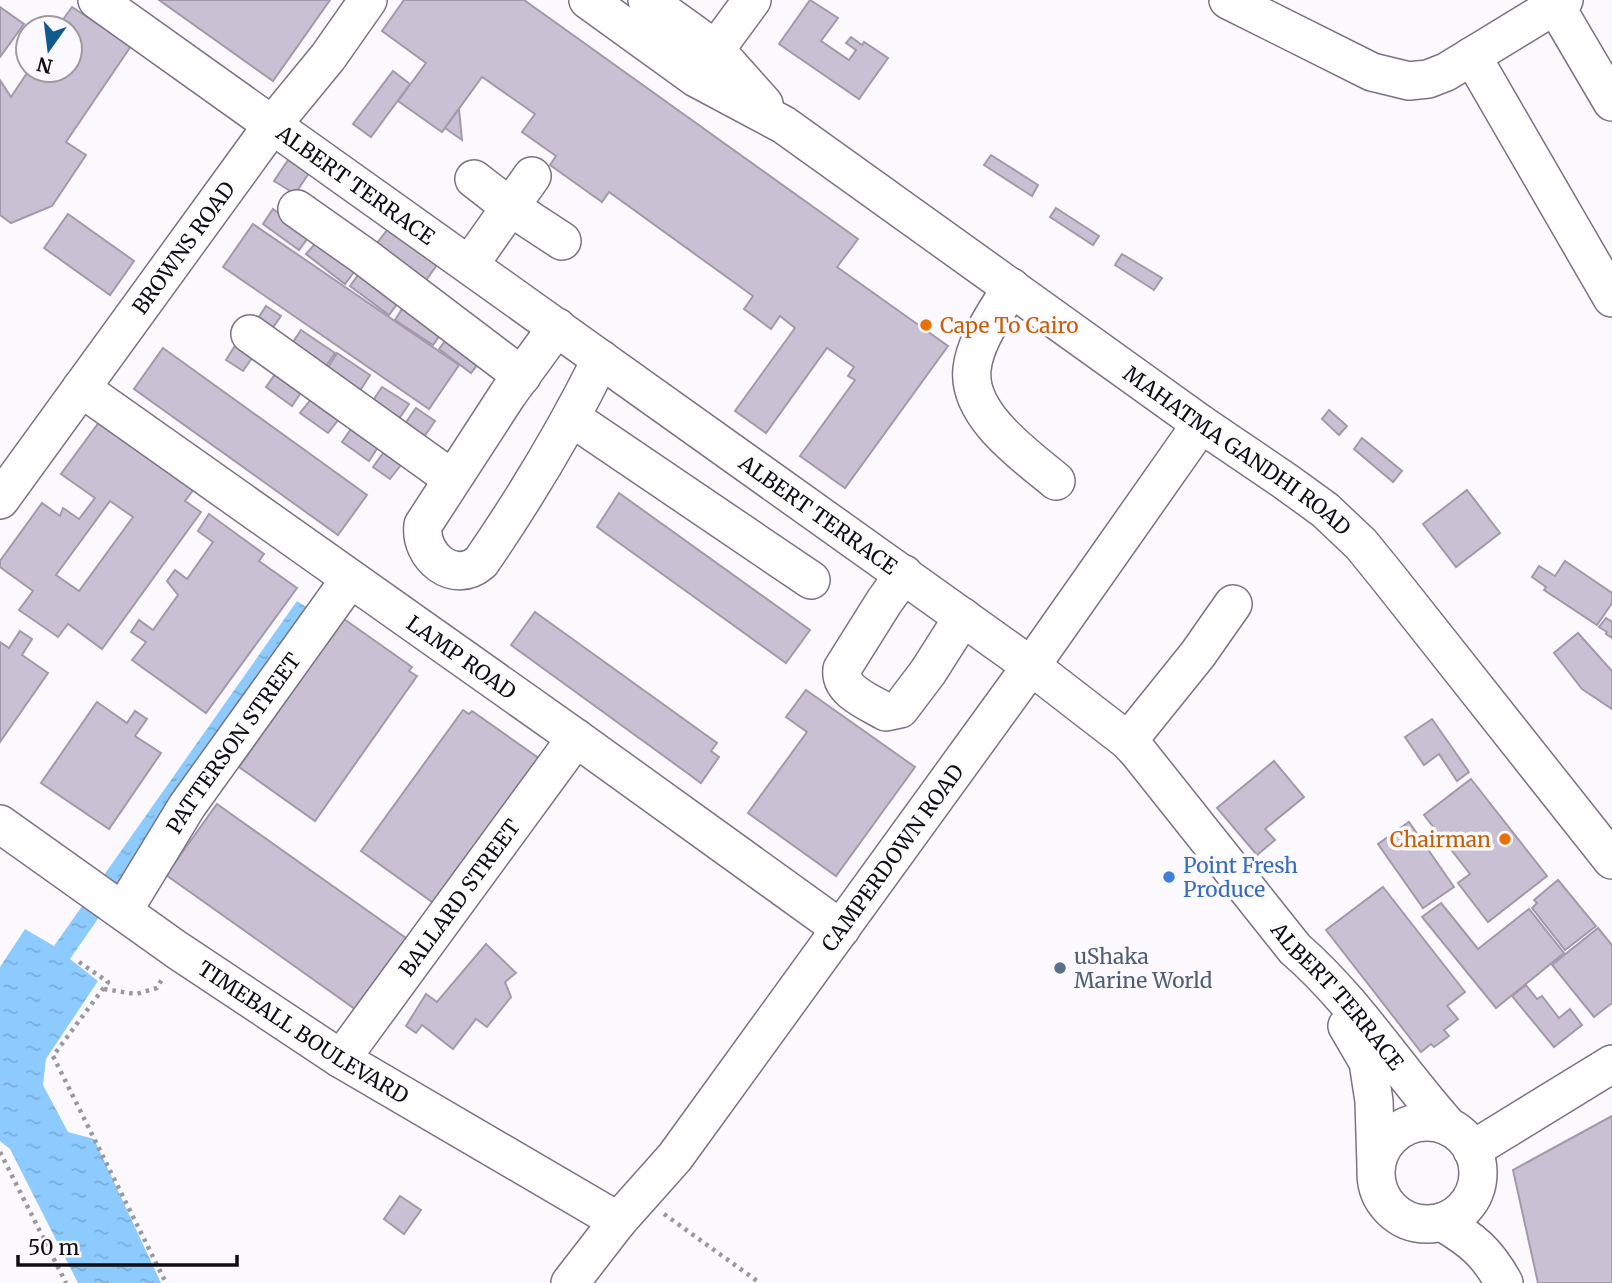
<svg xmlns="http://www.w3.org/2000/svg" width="1612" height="1283" viewBox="0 0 1612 1283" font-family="Merriweather,serif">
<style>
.water{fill:url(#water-ripples)}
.building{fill:#cac0d3;stroke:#a399ac;stroke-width:2;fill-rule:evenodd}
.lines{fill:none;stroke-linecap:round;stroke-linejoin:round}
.minor-casing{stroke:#7b7284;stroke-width:40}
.path{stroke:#9a989d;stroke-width:4.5;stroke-dasharray:3.5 5;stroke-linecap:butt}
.minor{stroke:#fff;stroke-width:37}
.food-dot{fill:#e8710a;stroke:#fbf9fd;stroke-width:2.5}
.shop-dot{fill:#3f7fe0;stroke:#fbf9fd;stroke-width:2.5}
.service-dot{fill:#5c6f8a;stroke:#fbf9fd;stroke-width:2.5}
.labels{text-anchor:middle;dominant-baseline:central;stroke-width:7;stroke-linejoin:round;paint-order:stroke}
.street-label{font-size:21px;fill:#100d13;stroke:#fbf9fd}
.food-label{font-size:21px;fill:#c56008;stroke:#fbf9fd;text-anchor:start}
.shop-label{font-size:21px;fill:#366cbe;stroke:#fbf9fd;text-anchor:start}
.service-label{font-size:21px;fill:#4e5e75;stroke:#fbf9fd;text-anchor:start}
</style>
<defs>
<pattern id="water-ripples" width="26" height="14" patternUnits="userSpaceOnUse" patternTransform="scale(1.75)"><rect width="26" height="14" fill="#8dcbff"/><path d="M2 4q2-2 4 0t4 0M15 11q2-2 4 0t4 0" fill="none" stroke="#79adda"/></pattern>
</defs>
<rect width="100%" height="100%" fill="#fbf9fd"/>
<!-- water -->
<path class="water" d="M297 601 319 615 182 798 70 959 98 981 46 1059 43 1085 68 1132 94 1139 161 1283H78L10 1149 0 1141V967L25 929 54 946Z"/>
<!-- building -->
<g class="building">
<path d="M159 0H330L273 81Z"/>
<path d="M404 0H524L858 239 837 267 948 346 845 488 800 456 855 380 848 376 854 367 827 348 766 433 735 411 795 328 780 316 771 329 744 309 753 296 609 192 602 202 550 165 556 156 522 132 535 114 482 77 442 132 398 101 426 63 382 31Z"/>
<path d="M810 0 838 18 821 41 849 60 856 50 846 43 851 37 862 45 864 42 888 58 859 99 779 44Z"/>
<path d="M0 7 24 24 0 57Z"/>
<path d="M72 7 131 46 66 142 86 155 52 206 11 223 0 215V80L11 97 29 70H70V28H57Z"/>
<path d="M393 71 410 84 371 137 353 124Z"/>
<path d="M459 109 462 140 445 128Z"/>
<path d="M991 155 1038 185 1032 196 984 165Z"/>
<path d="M288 160 309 173 295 194 274 181Z"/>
<path d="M1056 208 1099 236 1093 245 1050 217Z"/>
<path d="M273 209 310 235 299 250 263 224Z"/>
<path d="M68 214 134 261 110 295 44 248Z"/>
<path d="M253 224 459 365 429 409 223 267Z"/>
<path d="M388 229 437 265 424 283 374 247Z"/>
<path d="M319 239 357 268 345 284 306 254Z"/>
<path d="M1122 254 1162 278 1154 290 1115 265Z"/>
<path d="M364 267 403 296 389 315 350 286Z"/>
<path d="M407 301 446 326 433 345 395 320Z"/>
<path d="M266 306 281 316 269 333 255 323Z"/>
<path d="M301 330 335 353 322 372 288 350Z"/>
<path d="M453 331 485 355 471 373 439 349Z"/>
<path d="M236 344 254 355 243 371 226 360Z"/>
<path d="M163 348 367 495 338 535 134 389Z"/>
<path d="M337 353 370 375 358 394 325 372Z"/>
<path d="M276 373 302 391 292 406 266 387Z"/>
<path d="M382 387 409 404 397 422 370 405Z"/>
<path d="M311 399 339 419 328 433 300 413Z"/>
<path d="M416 408 435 421 421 441 402 428Z"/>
<path d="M1329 410 1347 426 1339 435 1322 419Z"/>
<path d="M100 421 194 489 185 501 201 512 102 649 68 624 58 637 19 610 33 591 0 567V561L42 503 60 516 63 508 79 519 95 498 61 474ZM110 501 133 517 79 591 56 575Z"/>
<path d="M353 426 380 444 369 461 342 442Z"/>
<path d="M1362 438 1402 471 1393 482 1354 449Z"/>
<path d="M386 449 404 461 390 479 373 467Z"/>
<path d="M1467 490 1500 533 1456 567 1423 524Z"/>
<path d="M619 493 810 630 786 663 597 527Z"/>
<path d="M209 514 264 554 259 561 297 588 206 713 132 660 146 642 131 632 139 620 153 630 178 595 167 581 175 570 187 579 213 542 198 531Z"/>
<path d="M1565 561 1612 593V603L1597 625 1544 590 1546 587 1532 577 1539 566 1555 576Z"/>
<path d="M535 612 717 743 711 751 719 757 701 783 511 645Z"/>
<path d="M1606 618 1612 622V638L1606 634 1607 632 1599 627Z"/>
<path d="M344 619 412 667 409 671 417 676 315 821 239 767Z"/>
<path d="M20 631 32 639 22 655 48 673 0 742V642L9 648Z"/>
<path d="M1578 633 1612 671V709L1582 689 1554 653Z"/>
<path d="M806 690 915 767 836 876 748 813 807 732 786 717Z"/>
<path d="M97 702 127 723 135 711 147 719 135 736 161 753 109 829 41 783Z"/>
<path d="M463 710 469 714 472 711 540 759 435 904 361 851Z"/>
<path d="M1432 719 1469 772 1457 781 1439 754 1424 765 1405 737Z"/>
<path d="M1274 761 1304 797 1265 829 1275 840 1257 855 1217 808Z"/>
<path d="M1471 779 1547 876 1488 922 1458 883 1470 874 1424 815Z"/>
<path d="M217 804 406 938 355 1009 166 875Z"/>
<path d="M1409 822 1454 887 1423 908 1378 844Z"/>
<path d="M1558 880 1596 926 1565 950 1532 908 1537 903 1534 900Z"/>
<path d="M1383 887 1465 992 1447 1006 1458 1019 1444 1030 1449 1036 1434 1047 1431 1044 1421 1052 1326 930Z"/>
<path d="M1441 903 1478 949 1529 909 1564 953 1496 1008 1422 917Z"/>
<path d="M1598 928 1612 945V1003L1594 1017 1552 965Z"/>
<path d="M486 944 516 973 505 982 511 997 487 1027 476 1019 453 1049 422 1025 416 1033 406 1026 426 994 437 1002Z"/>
<path d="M1526 985 1537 999 1542 996 1559 1018 1570 1009 1582 1025 1554 1047 1512 996Z"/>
<path d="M1612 1116V1283H1538L1513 1170Z"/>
<path d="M400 1196 421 1210 404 1234 384 1219Z"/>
</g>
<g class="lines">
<!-- minor casing -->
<g class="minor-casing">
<g id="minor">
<path id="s1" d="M97 0 1031 666 1128 741 1139 753 1295 949C1355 1001 1396 1068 1449 1127"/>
<path id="s2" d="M588 0 696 78 784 125 1201 424 1285 481 1325 510 1361 544 1387 576 1612 860"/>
<path d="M647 0 715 49 764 104"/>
<path d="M1228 0 1372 72 1409 81 1428 79 1446 72 1564 0"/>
<path d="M1555 5 1612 102"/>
<path d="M1472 56 1612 298"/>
<path d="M702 68 752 0"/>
<path d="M474 179 510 207 562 241"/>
<path d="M297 209 365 257 522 376"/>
<path d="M470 264 532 176"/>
<path d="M1011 287C997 312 975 340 972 369 967 415 1025 455 1056 481"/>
<path d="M557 327 508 394 423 525C419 556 454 586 481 562 527 495 565 432 601 359"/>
<path d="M250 334 451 478"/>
<path id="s3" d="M81 388 576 738 841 929"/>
<path d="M572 418 811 580"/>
<path id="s4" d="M0 500 273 124 328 57 368 0"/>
<path d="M904 574 884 602 842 669C839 691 869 702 886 712L900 709 928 672 963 617"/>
<path d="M1128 741 1198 654 1233 604"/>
<path id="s5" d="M0 824 177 950 341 1059 618 1221"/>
<path id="s6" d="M123 911 187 806 350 579"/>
<path d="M1347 1026 1368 1062 1374 1101 1376 1166"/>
<path id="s7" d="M341 1059 576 738"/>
<circle cx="1427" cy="1173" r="51"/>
<path d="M1472 1150 1612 1064"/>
<path d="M1442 1222C1472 1240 1487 1252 1504 1283"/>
<path id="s8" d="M570 1283 618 1221 675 1157 1031 666 1201 424"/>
</g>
</g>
<!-- path -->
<g class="path">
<path d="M79 962 108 982 53 1056 166 1283"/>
<path d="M104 989 136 994 157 988 162 979"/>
<path d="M0 1152 66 1283"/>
<path d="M664 1214 760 1283"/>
</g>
<!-- minor -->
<use href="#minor" class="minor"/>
</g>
<!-- markers -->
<g class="food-dot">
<circle cx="926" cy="325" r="7"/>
<circle cx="1505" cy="839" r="7"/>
</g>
<circle class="shop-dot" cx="1169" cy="877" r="7"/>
<circle class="service-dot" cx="1060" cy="968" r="7"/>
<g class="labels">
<!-- street labels -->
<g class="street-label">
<text stroke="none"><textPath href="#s1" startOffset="318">ALBERT TERRACE</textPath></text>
<text stroke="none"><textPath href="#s4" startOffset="312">BROWNS ROAD</textPath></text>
<text stroke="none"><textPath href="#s2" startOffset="791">MAHATMA GANDHI ROAD</textPath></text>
<text stroke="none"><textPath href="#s1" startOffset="886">ALBERT TERRACE</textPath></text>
<text stroke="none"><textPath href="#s3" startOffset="466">LAMP ROAD</textPath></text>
<text stroke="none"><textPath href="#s6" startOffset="201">PATTERSON STREET</textPath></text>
<text stroke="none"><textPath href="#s8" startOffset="534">CAMPERDOWN ROAD</textPath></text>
<text stroke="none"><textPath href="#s7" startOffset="200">BALLARD STREET</textPath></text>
<text stroke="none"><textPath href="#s1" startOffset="1600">ALBERT TERRACE</textPath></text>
<text stroke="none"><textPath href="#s5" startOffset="368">TIMEBALL BOULEVARD</textPath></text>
</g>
<!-- food labels -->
<g class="food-label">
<text x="940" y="325">Cape To Cairo</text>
<text x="1491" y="839" text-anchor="end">Chairman</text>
</g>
<!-- shop labels -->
<g class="shop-label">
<text x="1183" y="865">Point Fresh<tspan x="1183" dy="24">Produce</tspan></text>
</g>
<!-- service labels -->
<g class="service-label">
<text x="1074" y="956">uShaka<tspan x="1074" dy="24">Marine World</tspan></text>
</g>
</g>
<!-- north arrow -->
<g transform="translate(49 49) rotate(194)"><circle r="33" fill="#fbf9fd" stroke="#9d9b9f" stroke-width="2"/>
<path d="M0-5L12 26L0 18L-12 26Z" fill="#105b8e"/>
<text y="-10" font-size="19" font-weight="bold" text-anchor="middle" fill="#100d13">N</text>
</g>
<!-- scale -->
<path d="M18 1255v10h219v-10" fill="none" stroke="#100d13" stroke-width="3.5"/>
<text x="28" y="1255" font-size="21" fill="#100d13" stroke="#fbf9fd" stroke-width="5" paint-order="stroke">50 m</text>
</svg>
